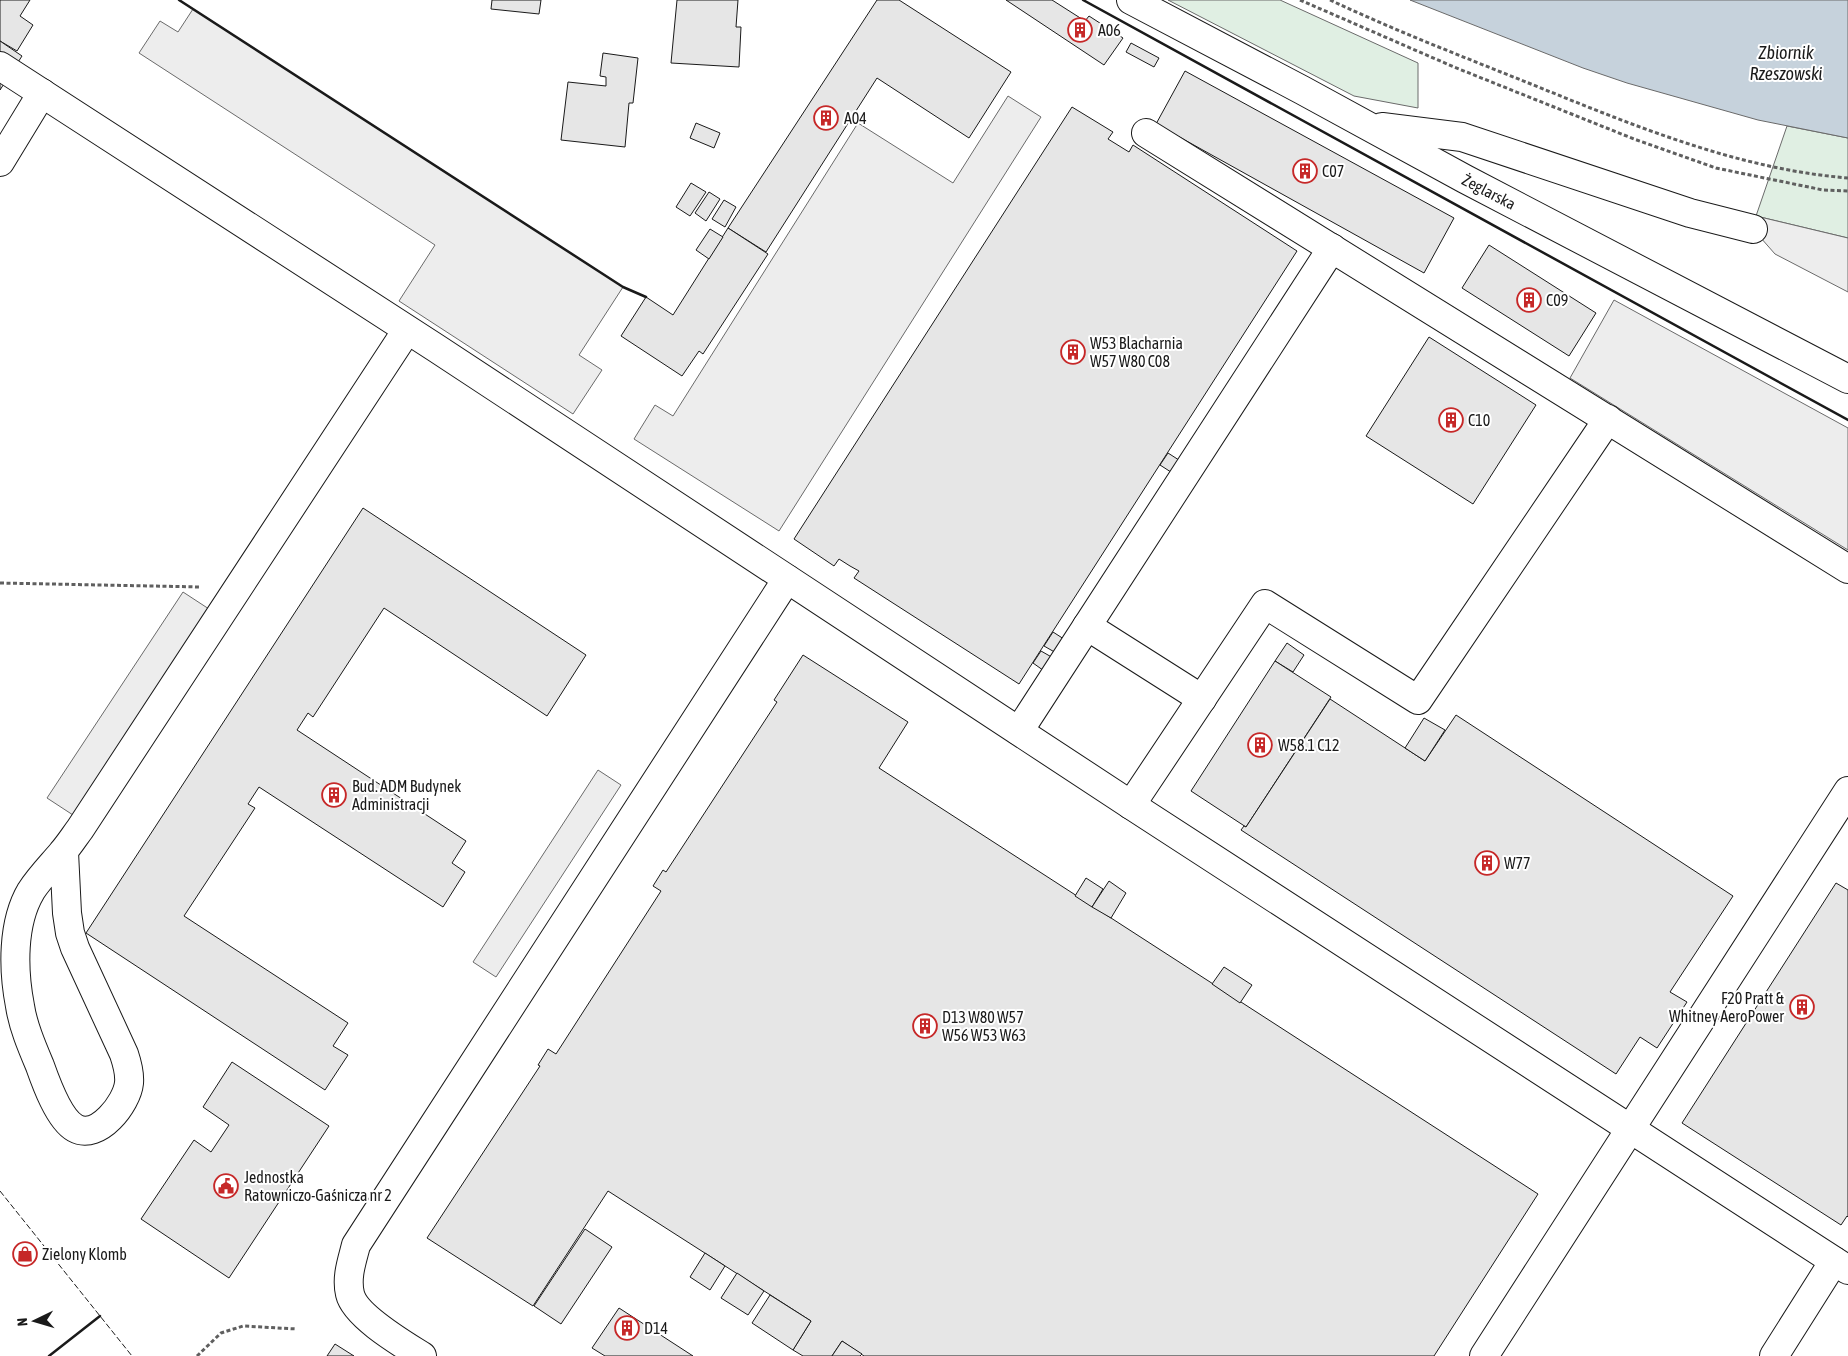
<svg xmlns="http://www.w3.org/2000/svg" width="1848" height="1356" viewBox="0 0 1848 1356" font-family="'Asap Condensed',sans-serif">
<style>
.green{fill:#e0efe3;stroke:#6a6a6a}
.parking{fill:#ededed;stroke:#6a6a6a}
.water{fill:#c6d2dc;stroke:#6a6a6a}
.building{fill:#e6e6e6;stroke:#1a1a1a}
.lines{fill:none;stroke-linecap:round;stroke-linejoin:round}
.minor-casing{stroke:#1a1a1a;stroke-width:30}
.path{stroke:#5f5f5f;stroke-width:3;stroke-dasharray:4 2.5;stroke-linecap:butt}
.minor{stroke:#fff;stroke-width:28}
.fence{stroke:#1a1a1a;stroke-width:1;stroke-dasharray:6 2.5;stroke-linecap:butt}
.wall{stroke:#1a1a1a;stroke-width:2.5}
.labels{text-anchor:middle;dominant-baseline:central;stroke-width:4;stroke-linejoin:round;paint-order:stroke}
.poi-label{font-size:16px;fill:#1a1a1a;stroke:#fff;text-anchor:start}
.street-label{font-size:16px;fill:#1a1a1a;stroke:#fff}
.water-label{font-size:18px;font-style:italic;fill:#1a1a1a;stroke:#fff}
</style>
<rect width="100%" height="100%" fill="#fff"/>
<!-- green -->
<g class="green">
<path d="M1168 0H1280L1418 63V108L1354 96Z"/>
<path d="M1787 126 1848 138V238L1756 216Z"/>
</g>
<!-- parking -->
<g class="parking">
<path d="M193 9 623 287 579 355 602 370 573 414 399 301 435 245 139 53 160 21 178 32Z"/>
<path d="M1008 96 1041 117 779 531 634 439 655 405 673 416 858 123 953 183Z"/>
<path d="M1756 216 1848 238V292L1775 254 1753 229Z"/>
<path d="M1614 300 1848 428V550L1570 378Z"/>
<path d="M183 592 209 609 73 815 47 798Z"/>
<path d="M598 770 621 785 496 977 473 962Z"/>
</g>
<!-- water -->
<path class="water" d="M1410 0H1848V138L1758 120 1627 83 1583 68Z"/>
<!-- building -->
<g class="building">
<path d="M0 0H30L20 16 33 25 17 51 0 41Z"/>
<path d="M492 0H541L539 14 491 9Z"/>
<path d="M677 0H738L736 27H741L739 67 671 63Z"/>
<path d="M877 0H899L1011 72 969 138 877 78 766 252 728 228Z"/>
<path d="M1006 0H1052L1085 21 1089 16 1123 38 1104 65Z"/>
<path d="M0 41 22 56 0 90Z"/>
<path d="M1131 43 1159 58 1154 67 1126 52Z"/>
<path d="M603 53 638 58 633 103H629L625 147 561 140 568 82 606 86V77L600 76Z"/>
<path d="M1185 71 1454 218 1424 273 1156 124Z"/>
<path d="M1072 107 1113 132 1108 139 1129 152 1133 145 1297 251 1019 684 854 578 859 571 850 566 839 559 834 566 794 539Z"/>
<path d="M696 123 720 133 714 148 690 138Z"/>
<path d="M691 183 706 192 690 216 676 207Z"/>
<path d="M709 192 720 199 706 221 695 213Z"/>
<path d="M724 200 736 207 725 227 712 219Z"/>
<path d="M728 228 768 254 703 354 699 351 682 376 621 336 646 297 673 315Z"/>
<path d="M710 229 723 237 709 259 696 250Z"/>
<path d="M1489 245 1596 313 1569 356 1462 288Z"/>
<path d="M1429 337 1536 405 1473 504 1366 436Z"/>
<path d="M1168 453 1182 462 1174 474 1160 465Z"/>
<path d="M363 508 586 655 547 716 384 608 313 717 308 713 297 730 466 841 452 863 465 872 443 907 259 787 248 804 255 808 184 916 348 1023 333 1046 348 1055 325 1090 86 933Z"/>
<path d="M1053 632 1067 641 1058 654 1044 646Z"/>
<path d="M1287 643 1304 655 1293 672 1275 661Z"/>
<path d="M1041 651 1055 659 1047 673 1033 663Z"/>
<path d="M803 655 908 722 879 768 1538 1194 1434 1356H864L842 1341 832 1356H803L793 1350 811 1321 608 1191 533 1306 427 1238 540 1066 538 1065 548 1049 556 1054 661 891 653 886 663 870 666 872 777 702 774 700Z"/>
<path d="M1275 661 1331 697 1246 827 1191 791Z"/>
<path d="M1330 699 1425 761 1456 715 1733 896 1670 992 1687 1002 1657 1048 1640 1037 1616 1074 1241 830 1244 826 1246 827Z"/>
<path d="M1424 718 1445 730 1425 761 1405 748Z"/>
<path d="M1086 878 1103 889 1092 907 1075 896Z"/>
<path d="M1109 881 1126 893 1111 918 1092 907Z"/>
<path d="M1836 883 1848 890V1217L1847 1216 1841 1225 1682 1123Z"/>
<path d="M1224 967 1252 985 1240 1003 1212 984Z"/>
<path d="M232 1062 329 1126 229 1278 141 1219 194 1140 211 1152 229 1125 203 1107Z"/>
<path d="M585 1229 612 1247 561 1324 534 1306Z"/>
<path d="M705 1253 725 1266 710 1290 690 1277Z"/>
<path d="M737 1273 764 1291 748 1315 721 1298Z"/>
<path d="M770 1295 811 1321 793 1350 752 1323Z"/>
<path d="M619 1308 693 1356H605L592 1348Z"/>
<path d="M842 1341 862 1354 860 1356H832Z"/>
<path d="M335 1344 354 1356H327Z"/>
</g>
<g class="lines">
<!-- minor casing -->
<g class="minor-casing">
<g id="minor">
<path id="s1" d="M1131 0 1302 90 1465 179 1848 379"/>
<path d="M0 66 436 348 1131 805 1848 1270"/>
<path d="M1382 127 1462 137 1690 213 1753 229"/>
<path d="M1146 133 1848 569"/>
<path d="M0 162 42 93"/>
<path d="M1087 626 1202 699"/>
<path d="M1019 731 1332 248"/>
<path d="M1131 805 1265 604 1418 700 1608 419"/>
<path d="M64 852 67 913 70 933 75 948 124 1054C127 1063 130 1073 129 1083 127 1103 98 1141 75 1128 59 1119 46 1083 40 1066 32 1047 23 1026 20 1006 13 970 12 923 31 891 40 877 52 865 62 853 69 845 74 837 80 829L407 330"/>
<path d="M422 1356C403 1344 355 1316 350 1294 346 1277 352 1261 356 1245L787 579"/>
<path d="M1484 1356 1848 791"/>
<path d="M1774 1356 1834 1261"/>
</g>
</g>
<!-- path -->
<g class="path">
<path d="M1300 0 1454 67 1634 139 1716 168 1823 190 1848 191"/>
<path d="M1330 0C1394 30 1461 56 1526 82 1630 124 1736 169 1848 178"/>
<path d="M0 583 201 587"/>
<path d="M197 1356 221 1333 243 1326 297 1329"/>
</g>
<!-- minor -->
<use href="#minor" class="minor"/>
<!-- fence -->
<path class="fence" d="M0 1191 132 1356"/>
<!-- wall -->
<g class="wall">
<path d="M179 0 623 287 646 297"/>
<path d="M1083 0 1848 420"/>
<path d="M49 1356 100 1316"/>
</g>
</g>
<!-- icons -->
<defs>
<g id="building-ring" transform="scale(1.25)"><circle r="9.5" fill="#fff" stroke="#c62828" stroke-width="1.5"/><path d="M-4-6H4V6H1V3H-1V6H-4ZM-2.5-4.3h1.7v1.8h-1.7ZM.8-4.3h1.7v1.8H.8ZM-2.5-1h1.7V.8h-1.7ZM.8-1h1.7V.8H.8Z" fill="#c62828"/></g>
<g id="civic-ring" transform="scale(1.25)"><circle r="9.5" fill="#fff" stroke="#c62828" stroke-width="1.5"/><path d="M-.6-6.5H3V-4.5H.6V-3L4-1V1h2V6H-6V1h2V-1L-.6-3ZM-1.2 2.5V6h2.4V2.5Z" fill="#c62828"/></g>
<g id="shop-ring" transform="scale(1.25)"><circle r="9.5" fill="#fff" stroke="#c62828" stroke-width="1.5"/><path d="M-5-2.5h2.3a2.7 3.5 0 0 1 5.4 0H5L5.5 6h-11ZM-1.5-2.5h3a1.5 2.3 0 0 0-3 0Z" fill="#c62828"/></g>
</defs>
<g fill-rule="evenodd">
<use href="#building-ring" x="1080" y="30"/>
<use href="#building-ring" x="826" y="118"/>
<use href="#building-ring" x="1305" y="171"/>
<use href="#building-ring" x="1529" y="300"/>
<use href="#building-ring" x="1073" y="352"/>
<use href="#building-ring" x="1451" y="420"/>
<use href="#building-ring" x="1260" y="745"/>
<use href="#building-ring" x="334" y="795"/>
<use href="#building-ring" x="1487" y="863"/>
<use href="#building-ring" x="1802" y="1007"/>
<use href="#building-ring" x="925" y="1026"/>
<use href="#civic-ring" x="226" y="1186"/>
<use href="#shop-ring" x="25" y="1254"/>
<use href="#building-ring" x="627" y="1328"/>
</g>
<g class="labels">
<!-- poi labels -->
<g class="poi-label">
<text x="1098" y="30">A06</text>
<text x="844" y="118">A04</text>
<text x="1322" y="171">C07</text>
<text x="1546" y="300">C09</text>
<text x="1090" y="343">W53 Blacharnia<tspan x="1090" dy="18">W57 W80 C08</tspan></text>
<text x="1468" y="420">C10</text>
<text x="1278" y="745">W58.1 C12</text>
<text x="352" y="786">Bud. ADM Budynek<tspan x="352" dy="18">Administracji</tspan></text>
<text x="1504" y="863">W77</text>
<text x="1784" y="998" text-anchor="end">F20 Pratt &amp;<tspan x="1784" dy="18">Whitney AeroPower</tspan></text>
<text x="942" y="1017">D13 W80 W57<tspan x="942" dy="18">W56 W53 W63</tspan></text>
<text x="244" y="1177">Jednostka<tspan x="244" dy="18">Ratowniczo-Gaśnicza nr 2</tspan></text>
<text x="42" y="1254">Zielony Klomb</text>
<text x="644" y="1328">D14</text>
</g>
<!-- street labels -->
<g class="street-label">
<text stroke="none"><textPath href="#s1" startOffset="406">Żeglarska</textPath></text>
</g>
<!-- water labels -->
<g class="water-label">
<text x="1786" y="52">Zbiornik<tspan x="1786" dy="21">Rzeszowski</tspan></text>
</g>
</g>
<!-- north arrow -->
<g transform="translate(35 1321) rotate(265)" stroke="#ffffff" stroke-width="4" paint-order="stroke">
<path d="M0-4L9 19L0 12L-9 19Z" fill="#1a1a1a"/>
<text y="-8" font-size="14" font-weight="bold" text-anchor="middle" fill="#1a1a1a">N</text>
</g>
</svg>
